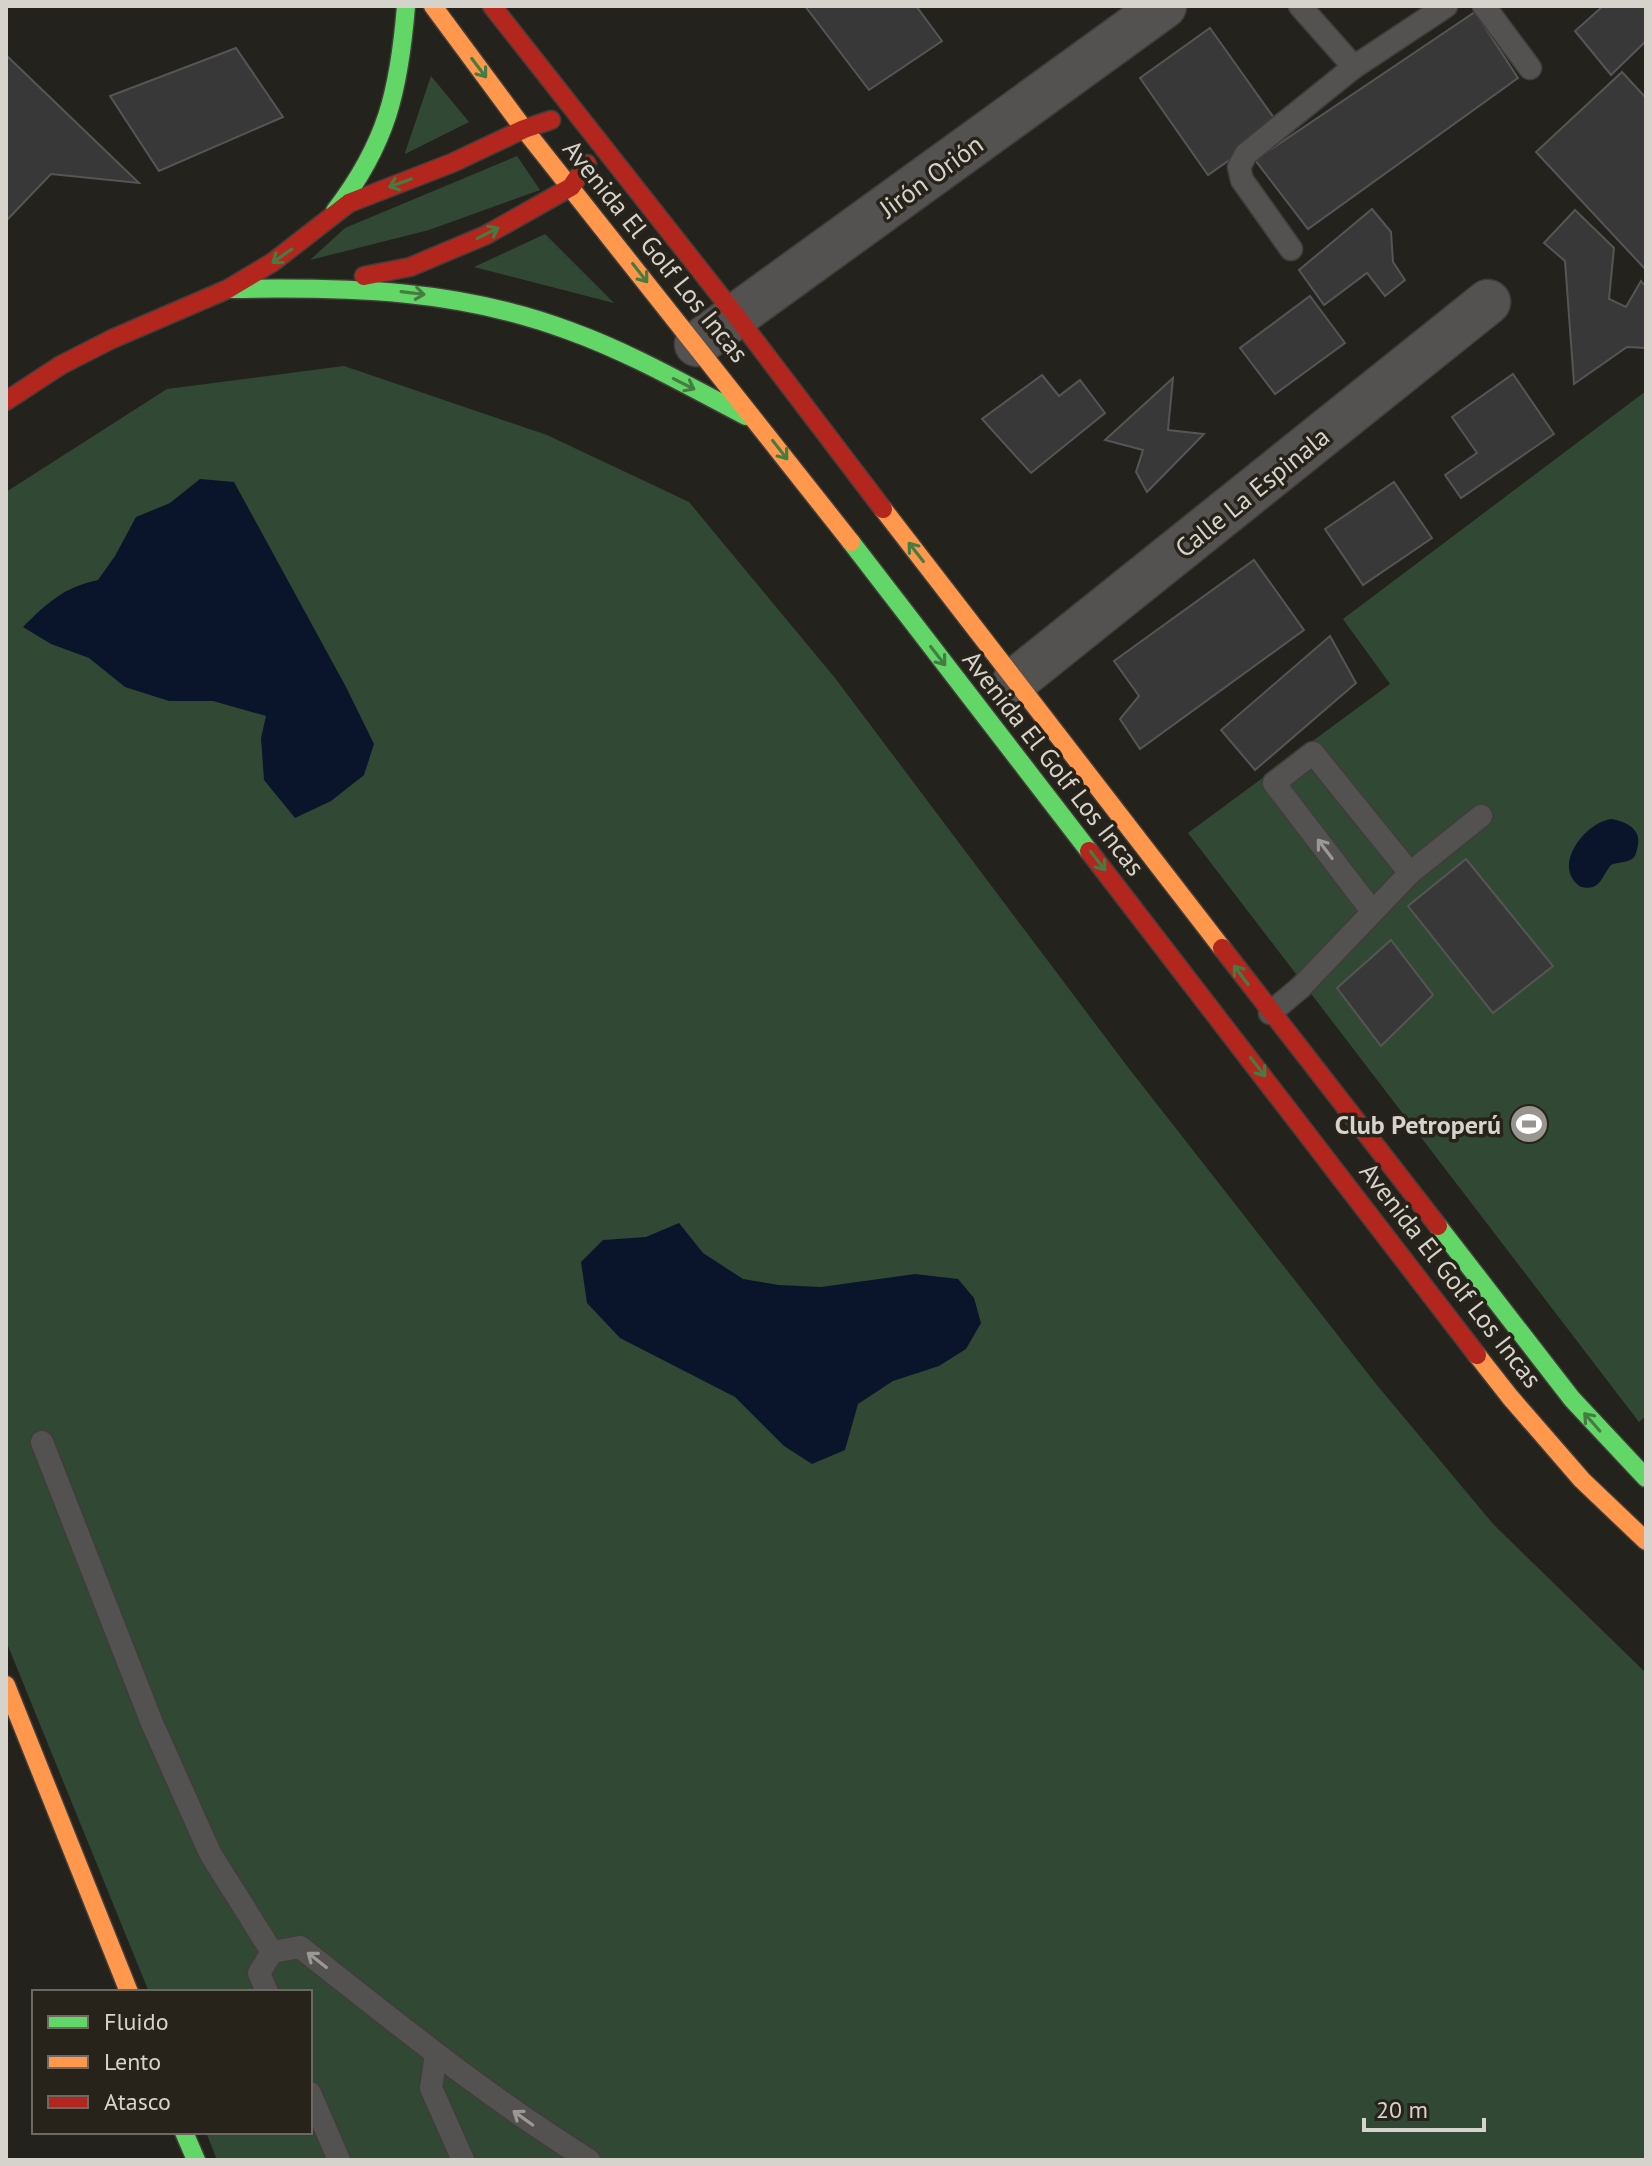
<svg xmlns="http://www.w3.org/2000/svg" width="1652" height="2166" viewBox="0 0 1652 2166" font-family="'PT Sans',sans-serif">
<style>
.green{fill:#314934}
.water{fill:#0a152b}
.building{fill:#393838;stroke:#565555;stroke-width:2}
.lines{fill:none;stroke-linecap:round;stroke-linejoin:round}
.lane-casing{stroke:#403d3a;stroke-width:25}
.street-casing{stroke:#403d3a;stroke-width:47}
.fast-casing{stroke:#403d3a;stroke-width:21}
.slow-casing{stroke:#403d3a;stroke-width:21}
.jam-casing{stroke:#403d3a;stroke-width:21}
.lane{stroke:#545251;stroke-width:22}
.street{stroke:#545251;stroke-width:44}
.fast{stroke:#63d668;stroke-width:18}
.slow{stroke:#ff974d;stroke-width:18}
.jam{stroke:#b3261e;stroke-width:18}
.oneway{stroke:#457c41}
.oneway2{stroke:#9c9995}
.labels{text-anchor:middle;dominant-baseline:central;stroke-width:7;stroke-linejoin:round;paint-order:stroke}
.street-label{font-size:26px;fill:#d6d3cd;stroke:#27231a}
.poi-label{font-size:26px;font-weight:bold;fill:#d6d3cd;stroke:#27231a;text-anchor:end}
</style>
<rect width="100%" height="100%" fill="#24221d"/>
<!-- green -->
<g class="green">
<path d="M431 76 469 122 405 154V153Z"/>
<path d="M517 156 540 190 429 230 310 260 345 228Z"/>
<path d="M545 234 614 303 474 267Z"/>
<path d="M344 366 547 435 689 502 835 678 1127 1066 1376 1384 1494 1525 1646 1673V2160H217L206 2132H310V1992H149L6 1641V492L167 389Z"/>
<path d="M1646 391V1416L1639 1422 1188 833 1390 684 1343 619Z"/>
</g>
<!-- water -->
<g class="water">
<path d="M200 479 234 482 346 687 374 744 364 775 331 801 295 818 264 780 261 738 266 716 213 701H169L125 687 89 658 51 644 23 627C47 603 64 587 98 580L115 556 136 517 170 503Z"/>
<path d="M1611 819C1628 822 1643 830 1637 849 1636 854 1635 858 1630 860 1624 863 1617 862 1611 865 1601 877 1601 891 1581 887 1551 867 1584 823 1611 819Z"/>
<path d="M679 1223 703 1253 743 1279 779 1285 821 1287 915 1274 958 1279 974 1298 981 1323 966 1349 939 1366 893 1381 858 1404 845 1450 812 1464 784 1446 735 1397 620 1338 587 1303 581 1262 603 1240 646 1237Z"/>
</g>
<!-- building -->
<g class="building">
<path d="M805 6H916L942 41 869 90Z"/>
<path d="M1603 6H1646V41L1611 75 1575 31Z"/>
<path d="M1475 12 1518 78 1308 229 1255 160Z"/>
<path d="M1210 28 1279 125 1208 175 1140 78Z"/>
<path d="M236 48 283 117 159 171 110 96Z"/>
<path d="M6 55 139 183 51 174 6 221Z"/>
<path d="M1622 72 1646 98V270L1536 152Z"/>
<path d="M1372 209 1391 232 1393 262 1405 280 1385 296 1367 273 1324 305 1299 270Z"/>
<path d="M1575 210 1614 248 1609 299 1626 307 1641 281 1646 287V348L1627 347 1574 384 1565 261 1544 243Z"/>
<path d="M1310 296 1345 343 1275 394 1240 348Z"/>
<path d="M1513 374 1554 434 1461 498 1445 475 1477 453 1452 417Z"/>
<path d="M1042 375 1059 396 1080 380 1105 413 1031 473 982 419Z"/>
<path d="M1173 378 1168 430 1204 434 1147 492 1136 472 1143 450 1105 440Z"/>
<path d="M1394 482 1432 538 1363 585 1325 529Z"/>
<path d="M1254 560 1304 630 1140 749 1120 719 1139 696 1114 661Z"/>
<path d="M1330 636 1356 683 1255 770 1221 730Z"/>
<path d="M1466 859 1553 966 1493 1013 1408 906Z"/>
<path d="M1391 940 1433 995 1381 1046 1337 988Z"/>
</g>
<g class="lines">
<!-- lane casing -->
<g class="lane-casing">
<g id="lane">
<path d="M1484 6 1530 68"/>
<path d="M1354 67 1446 6"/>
<path d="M1291 249 1242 180 1239 167 1246 154 1354 67 1300 6"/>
<path d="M1372 911 1274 783 1313 753 1410 873"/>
<path d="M1270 1013 1301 987 1410 873 1481 816"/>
<path d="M42 1442 152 1723 210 1853 272 1952"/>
<path d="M267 1992 259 1973 272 1952 300 1947C394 2021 487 2097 589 2160"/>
<path d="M436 2054 431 2088 463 2160"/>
<path d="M310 2093 339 2160"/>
</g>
</g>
<!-- street casing -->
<g class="street-casing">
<g id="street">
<path d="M697 344 1164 6"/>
<path d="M1015 681 1488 302"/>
</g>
</g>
<!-- fast casing -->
<g class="fast-casing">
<g id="fast">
<path d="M335 211C387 143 399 91 406 6"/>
<path d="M232 289C350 287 458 289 570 331 631 353 688 386 746 416"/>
<path d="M851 542 1089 851"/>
<path d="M1438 1226 1572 1399 1646 1478"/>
<path d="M184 2132 196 2160"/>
</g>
</g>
<!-- slow casing -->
<g class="slow-casing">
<g id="slow">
<path d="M433 6 524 129 851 542"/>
<path d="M883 509 1222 948"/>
<path d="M1477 1355 1510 1397 1582 1480 1646 1541"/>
<path d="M6 1685 129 1992"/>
</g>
</g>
<!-- jam casing -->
<g class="jam-casing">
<g id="jam">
<path d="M492 6 737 317 883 509"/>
<path d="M364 276 410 267 486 235 571 187 587 164"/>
<path d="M6 401 61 365 112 339 228 289 273 262 349 203 452 163 524 129 551 120"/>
<path d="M1089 851 1477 1355"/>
<path d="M1222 948 1438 1226"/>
</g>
</g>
<!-- lane -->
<use href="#lane" class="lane"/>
<!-- street -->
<use href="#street" class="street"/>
<!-- fast -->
<use href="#fast" class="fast"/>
<!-- slow -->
<use href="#slow" class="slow"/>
<!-- jam -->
<use href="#jam" class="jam"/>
</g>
<!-- one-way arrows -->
<defs><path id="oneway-shaft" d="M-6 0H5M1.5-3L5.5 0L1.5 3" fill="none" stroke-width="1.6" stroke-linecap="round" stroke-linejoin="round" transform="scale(2)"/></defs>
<g class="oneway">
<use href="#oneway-shaft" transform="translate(479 68) rotate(53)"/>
<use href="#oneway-shaft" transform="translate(400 183) rotate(160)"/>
<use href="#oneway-shaft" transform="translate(488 233) rotate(-27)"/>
<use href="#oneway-shaft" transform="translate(282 256) rotate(145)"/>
<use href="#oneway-shaft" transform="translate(640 273) rotate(52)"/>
<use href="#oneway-shaft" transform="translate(413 293) rotate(7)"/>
<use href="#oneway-shaft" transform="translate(684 384) rotate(27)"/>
<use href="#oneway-shaft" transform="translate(780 450) rotate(52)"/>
<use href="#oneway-shaft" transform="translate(916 552) rotate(-128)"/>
<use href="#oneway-shaft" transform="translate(938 656) rotate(52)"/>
<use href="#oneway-shaft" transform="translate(1098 861) rotate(52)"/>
<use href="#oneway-shaft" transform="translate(1241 975) rotate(-127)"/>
<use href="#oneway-shaft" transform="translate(1258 1067) rotate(52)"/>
<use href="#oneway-shaft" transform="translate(1592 1422) rotate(-131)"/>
</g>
<g class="oneway2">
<use href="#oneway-shaft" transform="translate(1325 849) rotate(-127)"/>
<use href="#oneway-shaft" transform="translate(317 1960) rotate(-142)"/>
<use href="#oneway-shaft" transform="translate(523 2118) rotate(-144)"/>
</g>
<!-- icons -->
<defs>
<g id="stadium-disc" transform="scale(2)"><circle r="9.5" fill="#98958f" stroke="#27231a"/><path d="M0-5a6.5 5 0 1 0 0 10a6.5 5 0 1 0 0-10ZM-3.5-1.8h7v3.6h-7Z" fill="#fff"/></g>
</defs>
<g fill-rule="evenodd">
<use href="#stadium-disc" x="1529" y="1124"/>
</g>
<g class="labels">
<!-- street labels -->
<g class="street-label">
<text transform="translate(931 176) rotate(-36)">Jirón Orión</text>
<text transform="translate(656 251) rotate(51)">Avenida El Golf Los Incas</text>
<text transform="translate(1252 492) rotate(-39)">Calle La Espinala</text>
<text transform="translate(1054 763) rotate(52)">Avenida El Golf Los Incas</text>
<text transform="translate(1451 1275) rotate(52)">Avenida El Golf Los Incas</text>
</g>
<!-- poi labels -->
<g class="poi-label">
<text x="1501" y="1124">Club Petroperú</text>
</g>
</g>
<!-- border -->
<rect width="1652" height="2166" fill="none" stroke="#d6d3cd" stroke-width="16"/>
<!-- legend -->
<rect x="32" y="1990" width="280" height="144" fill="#27231a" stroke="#6d6962" stroke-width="2"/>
<rect x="48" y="2016" width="40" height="12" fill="#63d668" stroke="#6d6962" stroke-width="2"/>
<text x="104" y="2030" font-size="24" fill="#d6d3cd">Fluido</text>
<rect x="48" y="2056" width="40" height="12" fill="#ff974d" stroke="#6d6962" stroke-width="2"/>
<text x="104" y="2070" font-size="24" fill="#d6d3cd">Lento</text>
<rect x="48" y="2096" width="40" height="12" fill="#b3261e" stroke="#6d6962" stroke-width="2"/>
<text x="104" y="2110" font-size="24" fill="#d6d3cd">Atasco</text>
<!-- scale -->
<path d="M1364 2118v12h120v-12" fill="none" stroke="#d6d3cd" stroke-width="4"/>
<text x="1376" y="2118" font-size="24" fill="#d6d3cd" stroke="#27231a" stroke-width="6" paint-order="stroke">20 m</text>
</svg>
